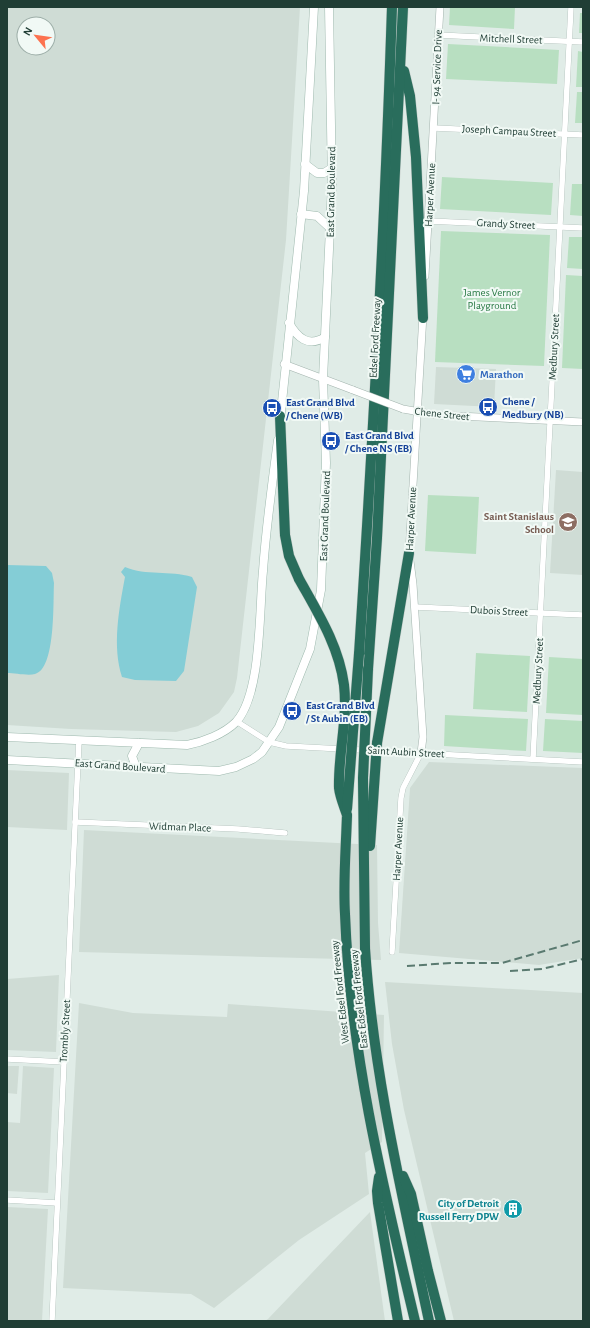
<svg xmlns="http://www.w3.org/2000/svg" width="590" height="1328" viewBox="0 0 590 1328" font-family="'Alegreya Sans',sans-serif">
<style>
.built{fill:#cfdcd5;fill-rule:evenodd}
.green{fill:#b8dfc1}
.water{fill:#84cdd6}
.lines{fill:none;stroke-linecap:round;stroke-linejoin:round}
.minor-casing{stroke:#a3b4ae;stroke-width:6}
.tertiary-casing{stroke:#a3b4ae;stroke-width:8}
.secondary-casing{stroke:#9eb9ae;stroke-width:9}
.motorway-casing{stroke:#c1c9c6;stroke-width:11}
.minor{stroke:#fff;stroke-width:5.5}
.tertiary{stroke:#fff;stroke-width:7}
.secondary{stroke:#fff;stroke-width:8}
.motorway{stroke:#296d5c;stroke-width:10}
.rail{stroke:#5a7a70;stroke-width:2;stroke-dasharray:8 4;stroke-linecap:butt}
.tertiary-bridge-casing{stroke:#a3b4ae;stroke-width:8;stroke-linecap:butt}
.motorway-bridge-casing{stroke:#c1c9c6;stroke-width:11;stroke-linecap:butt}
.tertiary-bridge{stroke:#fff;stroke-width:7}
.motorway-bridge{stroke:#296d5c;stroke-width:10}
.labels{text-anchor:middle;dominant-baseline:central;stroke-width:4;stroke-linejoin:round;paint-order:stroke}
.street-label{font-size:11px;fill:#203e35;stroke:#f1f9f5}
.park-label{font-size:11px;fill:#277843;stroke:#f1f9f5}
.shop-label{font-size:11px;font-weight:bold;fill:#366cbe;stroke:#f1f9f5;text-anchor:start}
.transit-label{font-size:11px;font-weight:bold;fill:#164399;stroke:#f1f9f5;text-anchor:start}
.education-label{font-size:11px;font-weight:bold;fill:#785e54;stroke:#f1f9f5;text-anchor:end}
.culture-label{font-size:11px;font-weight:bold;fill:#0d838f;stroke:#f1f9f5;text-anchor:end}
</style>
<rect width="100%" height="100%" fill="#e0ece7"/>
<!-- built -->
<g class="built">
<path d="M7 7H300L286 240 237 678 234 692 219 713 198 726 176 732 71 729 7 725ZM24 24H48V48H24Z"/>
<path d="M436 367 496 369 494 407 434 404Z"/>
<path d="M556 470 583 472V575L550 573Z"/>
<path d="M429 762 583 768V958L539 965 399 953 410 788Z"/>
<path d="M7 770 69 773 67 830 7 827Z"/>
<path d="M84 830 377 845 378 923 381 960 79 952Z"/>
<path d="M59 975 56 1052 7 1050V979Z"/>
<path d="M385 982 583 993V1321H454L404 1110 392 1044Z"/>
<path d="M79 1003 133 1013 227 1017 228 1004 384 1015 382 1142 365 1153 369 1194 299 1240 214 1308 191 1294 63 1288Z"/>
<path d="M7 1066H19L17 1094 7 1093Z"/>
<path d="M23 1066 54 1068 48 1193 7 1191V1122L20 1123Z"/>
<path d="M7 1207 48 1209 42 1321H7Z"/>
<path d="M370 1212 385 1321H265L268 1319Z"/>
</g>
<!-- green -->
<g class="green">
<path d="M450 7H515L514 29 449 25Z"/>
<path d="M580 13H583V33H579Z"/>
<path d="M448 44 559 50 557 84 446 79Z"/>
<path d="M578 51 583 52V87H576Z"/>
<path d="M577 92H583V123H575Z"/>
<path d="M442 177 553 183 551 215 440 209Z"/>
<path d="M572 184H583V216L570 215Z"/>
<path d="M441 231 550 235 544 366 435 362Z"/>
<path d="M569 237H583V269L567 268Z"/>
<path d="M566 275 583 276V369L562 368Z"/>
<path d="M428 495 479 497 476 554 425 551Z"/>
<path d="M476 653 530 656 527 712 473 709Z"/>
<path d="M549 657 583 659V715L546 713Z"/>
<path d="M445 715 528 719 526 751 444 746Z"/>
<path d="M545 719 583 721V753L543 751Z"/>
</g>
<!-- water -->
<g class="water">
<path d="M7 565 46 566 52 573 54 583C53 601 56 669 35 674 28 676 15 673 7 673Z"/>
<path d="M125 567C146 576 170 570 192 577L197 587 184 671 176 681 135 680 122 677C112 646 119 609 125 577L121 572Z"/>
</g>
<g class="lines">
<!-- minor casing -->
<g class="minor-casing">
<g id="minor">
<path d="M438 35 583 42"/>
<path d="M434 128 583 135"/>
<path d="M429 221 583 228"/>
<path d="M415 607 583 615"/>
<path d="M236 721 269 742 286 746 583 762"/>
<path d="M533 759 571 7"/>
<path d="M75 822 238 829 285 833"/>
<path d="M392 952 401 798 403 788 421 753"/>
<path d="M7 1059 64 1062"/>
<path d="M7 1200 57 1203"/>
<path d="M52 1321 79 740"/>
</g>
</g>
<!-- tertiary casing -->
<g class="tertiary-casing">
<g id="tertiary">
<path d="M425 276 440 7"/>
<path d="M284 364 353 390"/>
<path d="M403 409 437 415 583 422"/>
<path d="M421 753 423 737 413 584 409 553 423 315"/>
</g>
</g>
<!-- secondary casing -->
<g class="secondary-casing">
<g id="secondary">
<path d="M305 164 317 173H324L332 168"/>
<path d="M301 214 317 216 330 228"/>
<path d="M289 323C297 337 308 348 325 337"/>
<path d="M280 421 304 191 314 7"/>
<path d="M7 737 187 745C203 742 224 734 236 722 262 694 259 609 263 571 266 527 272 484 278 440"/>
<path d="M7 760 219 771 236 767 253 759 262 752 279 727 310 649 321 590 326 463 323 379 332 185 329 7"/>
<path d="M136 767 132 756 139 743"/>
</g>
</g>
<!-- motorway casing -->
<g class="motorway-casing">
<g id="motorway">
<path d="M404 71 410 96 416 157 423 318"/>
<path d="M280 416 285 535 289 556 299 579"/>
<path d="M359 654C373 439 385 223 392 7"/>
<path d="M368 669 377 538 403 7"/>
<path d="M377 743 409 553"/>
<path d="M347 815C346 848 343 881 345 914 350 1052 383 1187 415 1321"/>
<path d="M365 948C373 1074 403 1198 429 1321"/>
<path d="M403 1176 411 1194 428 1271 441 1321"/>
<path d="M379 1177 377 1191 378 1203 398 1321"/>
</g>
</g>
<!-- minor -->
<use href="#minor" class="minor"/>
<!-- tertiary -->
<use href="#tertiary" class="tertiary"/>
<!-- secondary -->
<use href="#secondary" class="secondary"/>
<!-- motorway -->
<use href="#motorway" class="motorway"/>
<!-- rail -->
<g class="rail">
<path d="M407 966 451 963H502L583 940"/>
<path d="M510 971 542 969 583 959"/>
</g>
<!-- tertiary-bridge casing -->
<g class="tertiary-bridge-casing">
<path id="tertiary-bridge" d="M353 390 403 409"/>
</g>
<!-- motorway-bridge casing -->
<g class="motorway-bridge-casing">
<g id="motorway-bridge">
<path d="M299 579C318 613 339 646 344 685 348 719 338 754 339 788 340 797 344 806 347 815"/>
<path d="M347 809 359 654"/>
<path d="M370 846 377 743"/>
<path d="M365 948 363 778 368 669"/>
</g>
</g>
<!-- tertiary-bridge -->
<use href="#tertiary-bridge" class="tertiary-bridge"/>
<!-- motorway-bridge -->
<use href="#motorway-bridge" class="motorway-bridge"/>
</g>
<!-- icons -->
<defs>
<g id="supermarket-disc" transform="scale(1)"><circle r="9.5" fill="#3f7fe0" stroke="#f1f9f5"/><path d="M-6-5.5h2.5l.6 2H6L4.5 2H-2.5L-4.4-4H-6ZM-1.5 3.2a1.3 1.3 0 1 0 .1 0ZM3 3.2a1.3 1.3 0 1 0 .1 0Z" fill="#fff"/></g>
<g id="bus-disc" transform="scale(1)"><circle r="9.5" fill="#1a4fb4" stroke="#f1f9f5"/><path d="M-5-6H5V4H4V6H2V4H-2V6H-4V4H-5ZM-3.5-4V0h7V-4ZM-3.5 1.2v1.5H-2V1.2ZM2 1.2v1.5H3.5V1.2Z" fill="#fff"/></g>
<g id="school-disc" transform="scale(1)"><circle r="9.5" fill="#8d6e63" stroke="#f1f9f5"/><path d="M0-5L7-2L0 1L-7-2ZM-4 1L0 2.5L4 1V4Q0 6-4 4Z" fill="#fff"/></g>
<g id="building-disc" transform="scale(1)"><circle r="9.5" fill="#0f9aa8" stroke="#f1f9f5"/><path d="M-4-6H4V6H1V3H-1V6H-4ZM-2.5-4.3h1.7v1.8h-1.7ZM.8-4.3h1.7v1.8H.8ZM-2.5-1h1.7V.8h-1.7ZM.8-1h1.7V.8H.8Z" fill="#fff"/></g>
</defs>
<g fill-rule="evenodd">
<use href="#supermarket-disc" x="466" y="374"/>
<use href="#bus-disc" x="488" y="407"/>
<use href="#bus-disc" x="272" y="408"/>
<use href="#bus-disc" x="331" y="441"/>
<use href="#school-disc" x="568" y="522"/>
<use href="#bus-disc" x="292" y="711"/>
<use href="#building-disc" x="513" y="1209"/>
</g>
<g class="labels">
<!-- street labels -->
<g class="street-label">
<text transform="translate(511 39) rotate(2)">Mitchell Street</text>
<text transform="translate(437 67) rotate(-88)">I- 94 Service Drive</text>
<text transform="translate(509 131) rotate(3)">Joseph Campau Street</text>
<text transform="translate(331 192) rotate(-89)">East Grand Boulevard</text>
<text transform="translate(430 195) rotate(-87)">Harper Avenue</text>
<text transform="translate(506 224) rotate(3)">Grandy Street</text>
<text transform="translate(375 338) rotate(-87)">Edsel Ford Freeway</text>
<text transform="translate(554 347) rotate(-87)">Medbury Street</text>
<text transform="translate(442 414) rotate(6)">Chene Street</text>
<text transform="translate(325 516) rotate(-88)">East Grand Boulevard</text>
<text transform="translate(411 519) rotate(-87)">Harper Avenue</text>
<text transform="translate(499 611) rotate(3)">Dubois Street</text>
<text transform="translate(538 671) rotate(-87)">Medbury Street</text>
<text transform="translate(406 752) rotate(3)">Saint Aubin Street</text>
<text transform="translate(120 766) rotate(4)">East Grand Boulevard</text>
<text transform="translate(180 827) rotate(2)">Widman Place</text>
<text transform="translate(398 849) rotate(-87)">Harper Avenue</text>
<text transform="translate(340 992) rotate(-96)">West Edsel Ford Freeway</text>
<text transform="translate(359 999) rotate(-96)">East Edsel Ford Freeway</text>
<text transform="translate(65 1031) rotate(-87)">Trombly Street</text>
</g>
<!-- park labels -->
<g class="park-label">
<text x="492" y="292">James Vernor<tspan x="492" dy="13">Playground</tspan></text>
</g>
<!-- shop labels -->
<g class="shop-label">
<text x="480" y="374">Marathon</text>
</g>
<!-- transit labels -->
<g class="transit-label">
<text x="502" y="401">Chene /<tspan x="502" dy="13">Medbury (NB)</tspan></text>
<text x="286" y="402">East Grand Blvd<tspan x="286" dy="13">/ Chene (WB)</tspan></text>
<text x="345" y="435">East Grand Blvd<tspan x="345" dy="13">/ Chene NS (EB)</tspan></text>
<text x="306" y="705">East Grand Blvd<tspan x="306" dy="13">/ St Aubin (EB)</tspan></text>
</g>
<!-- education labels -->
<g class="education-label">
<text x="554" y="516">Saint Stanislaus<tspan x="554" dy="13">School</tspan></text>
</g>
<!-- culture labels -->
<g class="culture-label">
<text x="499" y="1203">City of Detroit<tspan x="499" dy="13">Russell Ferry DPW</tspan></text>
</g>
</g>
<!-- border -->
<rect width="590" height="1328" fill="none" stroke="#203e35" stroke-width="16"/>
<!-- north arrow -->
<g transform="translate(36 36) rotate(299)"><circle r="19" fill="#f1f9f5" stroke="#9daea8"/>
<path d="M0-3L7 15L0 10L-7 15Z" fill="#fc724f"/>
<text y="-6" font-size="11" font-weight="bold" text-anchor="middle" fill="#203e35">N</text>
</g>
</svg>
